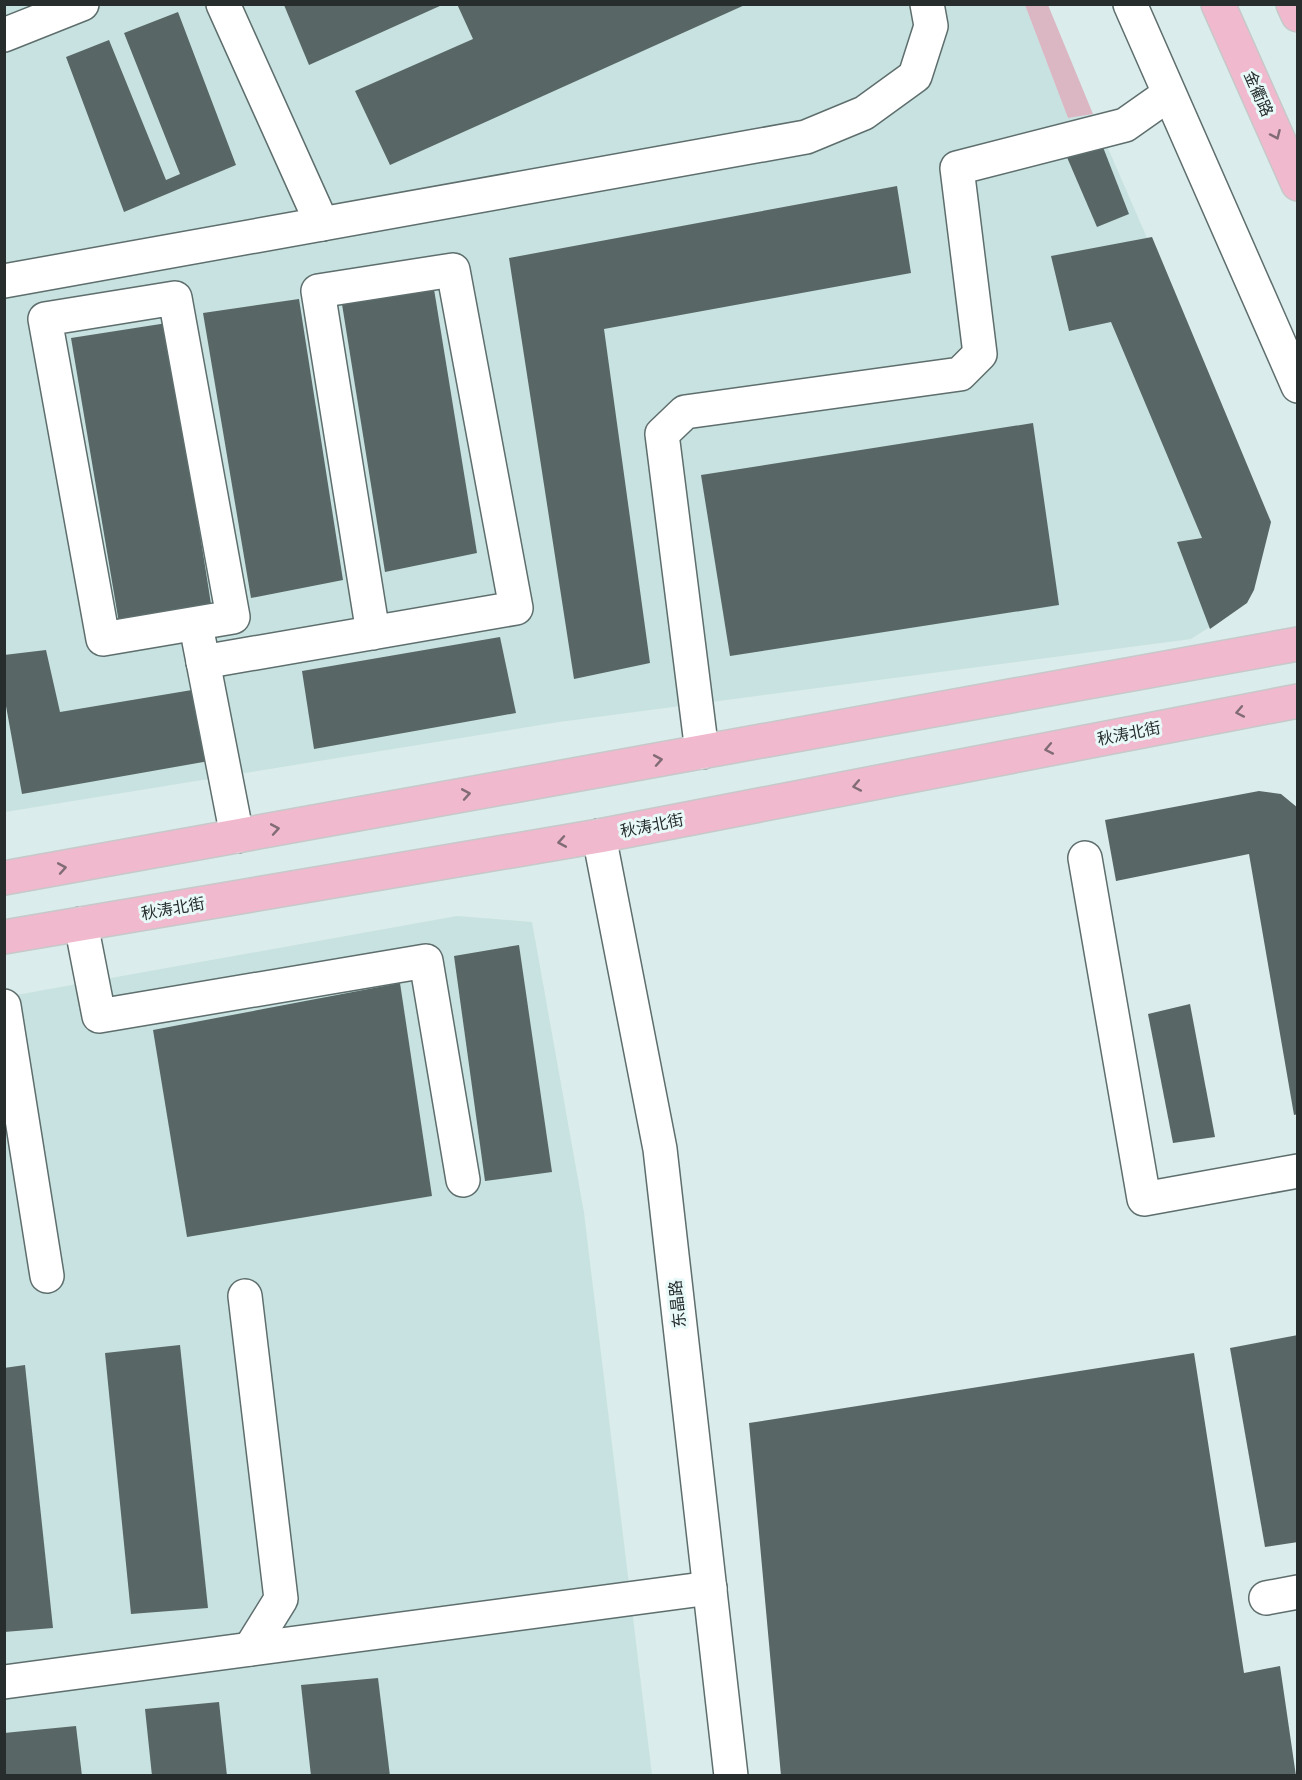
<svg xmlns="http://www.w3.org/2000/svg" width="1302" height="1780" viewBox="0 0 1302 1780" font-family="'Nunito Sans','Noto Sans SC',sans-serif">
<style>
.built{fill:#c7e2e0}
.green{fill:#dab7c2}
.building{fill:#586766}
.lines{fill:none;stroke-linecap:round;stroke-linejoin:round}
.minor-casing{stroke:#5e6e6d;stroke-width:36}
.major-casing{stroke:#c7c8c8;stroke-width:36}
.minor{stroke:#fff;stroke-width:33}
.major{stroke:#f0b9ce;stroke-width:33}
.oneway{stroke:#816c75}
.labels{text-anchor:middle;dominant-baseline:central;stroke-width:6;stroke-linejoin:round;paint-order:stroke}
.street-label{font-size:16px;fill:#262d2c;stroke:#e8f9f8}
</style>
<rect width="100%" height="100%" fill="#daeceb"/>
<!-- built -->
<g class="built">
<path d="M5 5H1025L1068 118 1093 114 1271 522 1247 603 1191 639 559 722 5 812Z"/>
<path d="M457 916 532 922 584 1213 652 1775 5 1776V997Z"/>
</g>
<!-- green -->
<path class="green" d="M1025 5H1048L1093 114 1068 118Z"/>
<!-- building -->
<g class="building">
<path d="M457 4H747L390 165 355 91 473 39Z"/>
<path d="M284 5H442L309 65Z"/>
<path d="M178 12 236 165 124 212 66 57 109 40 166 180 180 174 124 33Z"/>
<path d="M1101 142 1129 214 1097 227 1066 155Z"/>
<path d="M897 186 911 273 604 329 650 663 574 679 509 258Z"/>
<path d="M1152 237 1271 522 1254 590 1247 603 1210 629 1177 542 1202 538 1111 322 1069 331 1051 256Z"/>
<path d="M433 283 477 553 385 572 341 298Z"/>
<path d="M299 299 343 580 251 598 203 313Z"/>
<path d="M167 323 211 604 119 623 71 338Z"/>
<path d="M1033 423 1059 605 730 656 701 475Z"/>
<path d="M500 637 516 713 314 749 302 671Z"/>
<path d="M46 650 60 712 198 689 209 761 22 794 4 695V655Z"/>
<path d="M1259 791 1281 794 1298 808V1114L1294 1115 1249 854 1116 881 1105 820Z"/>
<path d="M519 945 552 1172 485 1181 454 956Z"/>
<path d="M400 983 432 1196 187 1237 153 1030Z"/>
<path d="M1190 1004 1215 1137 1173 1143 1148 1014Z"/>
<path d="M1298 1335V1542L1265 1547 1230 1348Z"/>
<path d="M180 1345 208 1608 131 1614 105 1353Z"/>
<path d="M1194 1353 1244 1673 1280 1666 1296 1776H781L749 1423Z"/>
<path d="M25 1365 53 1628 4 1632V1368Z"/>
<path d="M378 1678 390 1776H311L301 1685Z"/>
<path d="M219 1702 227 1776H152L145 1709Z"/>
<path d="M76 1726 82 1776H6L4 1733Z"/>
</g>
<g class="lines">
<!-- minor casing -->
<g class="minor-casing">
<g id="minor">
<path d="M223 4 322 224"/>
<path d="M1130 4 1298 386"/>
<path d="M4 35 82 4"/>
<path d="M4 281 806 137 864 113 915 76 931 26 927 4"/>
<path d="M175 298 233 617 103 639 45 319Z"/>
<path d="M199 641 237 836"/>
<path d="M203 662 516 608 453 270 318 291 373 633"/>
<path d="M702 752 662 434 685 412 960 374 980 354 957 168 1125 125 1169 94"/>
<path d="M599 836 660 1149 731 1776"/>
<path d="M1085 858 1144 1199 1298 1171"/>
<path d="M81 924 99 1016 426 961 463 1180"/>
<path d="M4 1006 47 1276"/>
<path d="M245 1296 281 1599 250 1649"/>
<path d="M1266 1598 1298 1592"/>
<path d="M4 1682 710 1588"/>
</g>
</g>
<!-- major casing -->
<g class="major-casing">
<g id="major">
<path d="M1218 4 1298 184"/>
<path d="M1293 4 1298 15"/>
<path d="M4 878 1298 644"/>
<path d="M4 937 599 836 1298 701"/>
</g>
</g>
<!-- minor -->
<use href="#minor" class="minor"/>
<!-- major -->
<use href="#major" class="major"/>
</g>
<!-- one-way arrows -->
<defs><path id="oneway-chevron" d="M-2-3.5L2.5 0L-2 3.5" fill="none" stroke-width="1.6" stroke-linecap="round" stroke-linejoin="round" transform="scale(1.5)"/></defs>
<g class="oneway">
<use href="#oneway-chevron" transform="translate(1276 135) rotate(66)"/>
<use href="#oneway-chevron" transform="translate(1240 712) rotate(169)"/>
<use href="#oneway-chevron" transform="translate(1049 749) rotate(169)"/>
<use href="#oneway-chevron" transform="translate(658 760) rotate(-10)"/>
<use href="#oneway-chevron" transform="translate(857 786) rotate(169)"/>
<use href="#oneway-chevron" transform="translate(466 794) rotate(-10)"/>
<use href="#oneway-chevron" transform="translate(275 829) rotate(-10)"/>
<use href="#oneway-chevron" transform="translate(562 842) rotate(170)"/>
<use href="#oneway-chevron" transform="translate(62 868) rotate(-10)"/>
</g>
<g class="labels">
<!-- street labels -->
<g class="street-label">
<text transform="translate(1258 94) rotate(66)">金衢路</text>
<text transform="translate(1129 734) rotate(-11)">秋涛北街</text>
<text transform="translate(652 826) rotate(-11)">秋涛北街</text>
<text transform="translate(173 909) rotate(-10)">秋涛北街</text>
<text transform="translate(678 1304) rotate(-96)">东晶路</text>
</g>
</g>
<!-- border -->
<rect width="1302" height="1780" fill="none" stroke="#262d2c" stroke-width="12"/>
</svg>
